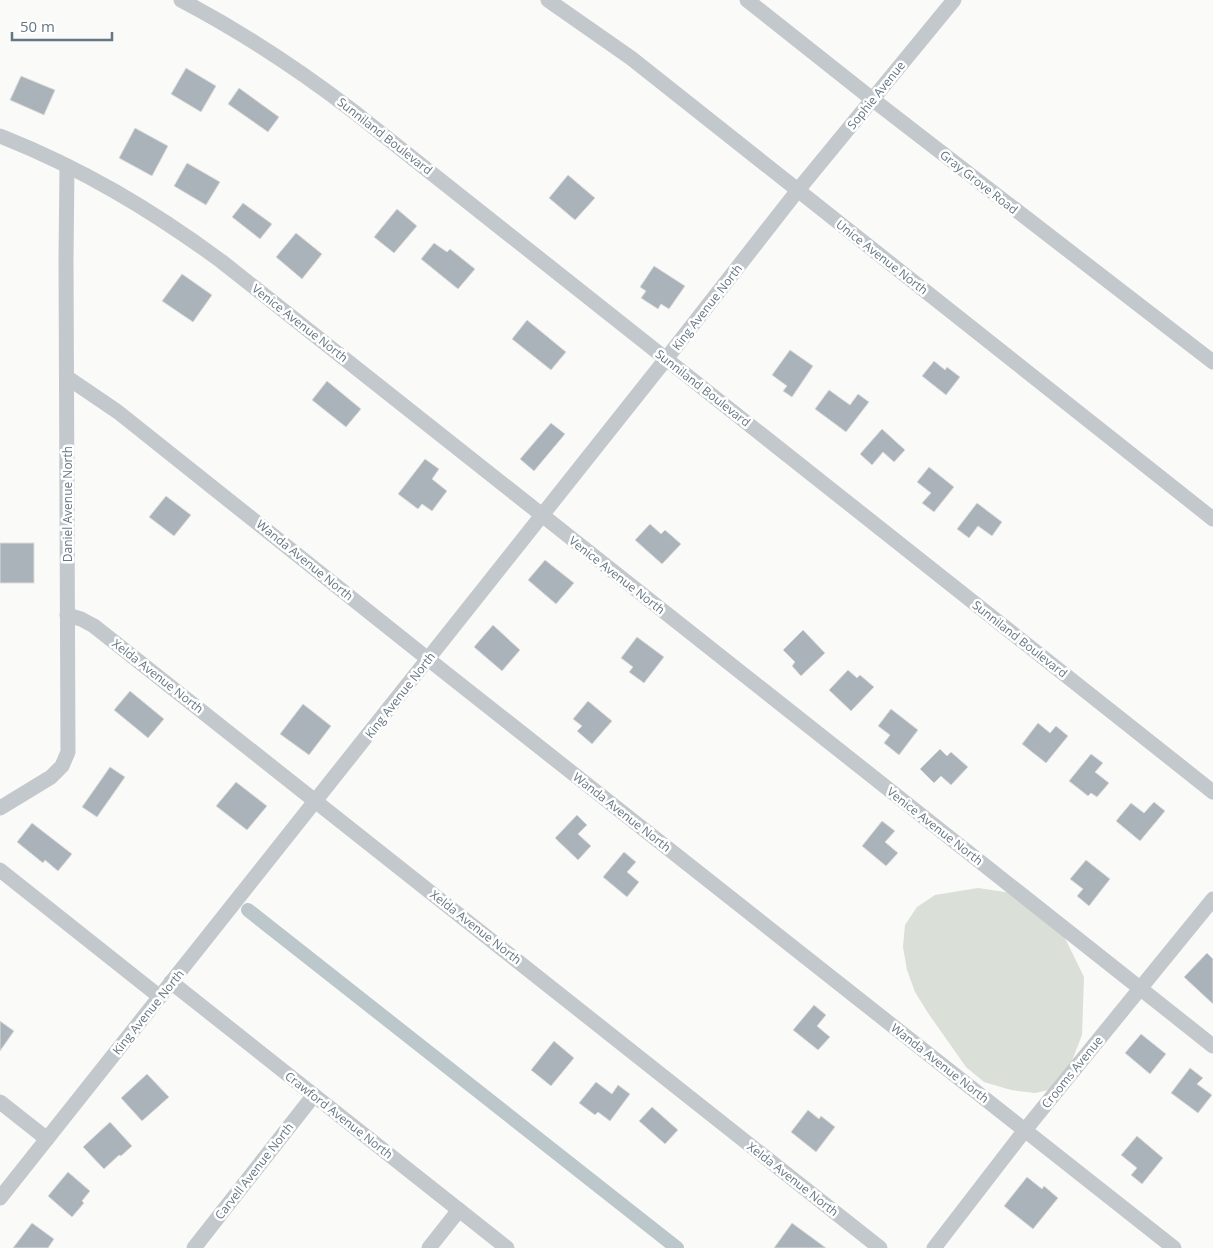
<svg xmlns="http://www.w3.org/2000/svg" width="1213" height="1248" viewBox="0 0 1213 1248" font-family="'Open Sans',sans-serif">
<style>
.green{fill:#dadfd7}
.lines{fill:none;stroke-linecap:round;stroke-linejoin:round}
.canal{stroke:#bbc7cb;stroke-width:14}
.building{fill:#aab3b9;stroke:#dcdcda}
.minor{stroke:#c3c8cc;stroke-width:15}
.labels{text-anchor:middle;dominant-baseline:central;stroke-width:5;stroke-linejoin:round;paint-order:stroke}
.street-label{font-size:12px;fill:#657683;stroke:#fff}
</style>
<rect width="100%" height="100%" fill="#fafaf8"/>
<!-- green -->
<path class="green" d="M978 888 1012 893 1062 932 1084 977 1082 1035 1070 1066 1053 1089 1035 1093 1011 1090 984 1082 966 1067 928 1013 915 992 907 970 903 947 905 925 917 907 935 895Z"/>
<g class="lines">
<!-- canal -->
<path class="canal" d="M248 910 677 1248"/>
</g>
<!-- building -->
<g class="building">
<path d="M186 68 216 86 201 112 171 94Z"/>
<path d="M21 76 55 90 44 115 10 100Z"/>
<path d="M239 88 279 117 268 132 228 104Z"/>
<path d="M135 128 168 146 152 176 119 158Z"/>
<path d="M187 163 220 182 206 205 174 186Z"/>
<path d="M568 175 595 198 575 220 549 198Z"/>
<path d="M243 203 272 224 260 239 232 217Z"/>
<path d="M397 209 417 226 394 253 374 237Z"/>
<path d="M296 233 322 254 302 279 276 257Z"/>
<path d="M434 243 447 252 450 249 475 269 458 289 421 259Z"/>
<path d="M654 266 685 286 669 309 661 304 658 309 641 298 646 291 640 287Z"/>
<path d="M182 274 212 295 193 322 162 301Z"/>
<path d="M527 320 566 352 551 370 512 339Z"/>
<path d="M790 350 813 366 792 397 783 391 787 386 772 375Z"/>
<path d="M934 361 945 370 947 367 960 377 946 395 922 376Z"/>
<path d="M327 381 361 409 346 427 312 400Z"/>
<path d="M829 390 850 405 858 394 869 402 846 432 815 409Z"/>
<path d="M551 423 565 434 534 471 520 459Z"/>
<path d="M882 429 905 450 894 462 883 452 872 465 860 454Z"/>
<path d="M425 459 439 469 432 479 447 491 432 511 422 504 418 509 398 494Z"/>
<path d="M929 467 954 487 934 512 922 503 931 493 917 482Z"/>
<path d="M166 496 191 515 174 536 149 517Z"/>
<path d="M977 503 1002 522 992 536 978 526 969 538 957 529Z"/>
<path d="M650 524 661 534 665 530 681 544 662 564 635 540Z"/>
<rect x="0" y="543" width="34" height="40"/>
<path d="M545 560 574 583 556 604 528 580Z"/>
<path d="M493 625 520 650 502 671 474 647Z"/>
<path d="M803 630 825 653 801 676 792 666 795 662 783 650Z"/>
<path d="M637 637 664 657 644 683 629 672 633 667 621 658Z"/>
<path d="M848 670 857 678 860 675 874 687 851 711 829 690Z"/>
<path d="M130 691 164 719 148 738 114 710Z"/>
<path d="M588 701 612 721 592 744 577 731 582 726 573 719Z"/>
<path d="M303 704 331 726 309 755 280 734Z"/>
<path d="M891 709 918 730 899 755 884 743 890 735 878 726Z"/>
<path d="M1038 723 1050 733 1056 726 1068 736 1046 763 1022 744Z"/>
<path d="M940 749 947 756 951 752 968 767 951 785 941 776 934 783 920 769Z"/>
<path d="M1091 754 1103 763 1095 772 1109 783 1097 797 1091 793 1088 796 1069 781Z"/>
<path d="M110 767 125 777 97 817 82 807Z"/>
<path d="M236 782 267 806 247 830 216 806Z"/>
<path d="M1154 802 1165 811 1140 841 1116 821 1131 803 1144 813Z"/>
<path d="M577 815 587 825 578 834 591 846 578 860 555 838Z"/>
<path d="M882 821 895 831 885 842 898 853 886 866 862 846Z"/>
<path d="M32 823 72 854 58 871 45 860 43 863 17 842Z"/>
<path d="M624 852 636 862 627 872 639 882 627 897 603 877Z"/>
<path d="M1086 860 1110 879 1089 906 1077 896 1083 889 1070 879Z"/>
<path d="M1207 953 1213 959V1004L1184 977Z"/>
<path d="M814 1005 826 1015 817 1026 830 1037 818 1050 793 1030Z"/>
<path d="M0 1021 14 1031 0 1051Z"/>
<path d="M1141 1034 1166 1054 1150 1074 1125 1053Z"/>
<path d="M554 1041 574 1058 551 1086 531 1070Z"/>
<path d="M1190 1068 1203 1078 1197 1084 1212 1095 1198 1113 1171 1093Z"/>
<path d="M147 1074 169 1097 142 1121 121 1098Z"/>
<path d="M596 1082 612 1094 618 1085 630 1094 610 1121 598 1112 595 1115 579 1103Z"/>
<path d="M652 1107 678 1130 665 1144 639 1121Z"/>
<path d="M808 1110 819 1119 821 1116 835 1127 816 1152 791 1132Z"/>
<path d="M110 1122 132 1146 121 1156 119 1155 104 1169 83 1147Z"/>
<path d="M1137 1136 1163 1158 1142 1184 1131 1175 1137 1168 1121 1155Z"/>
<path d="M68 1172 90 1191 82 1201 84 1203 72 1217 48 1196Z"/>
<path d="M1027 1177 1042 1189 1044 1186 1058 1198 1033 1229 1004 1206Z"/>
<path d="M32 1223 54 1239 48 1248H13Z"/>
<path d="M792 1223 826 1248H774Z"/>
</g>
<g class="lines">
<!-- minor -->
<g class="minor">
<path d="M181 0C242 32 298 69 353 111L1213 792"/>
<path d="M548 0 631 58 1213 519"/>
<path d="M747 0 872 99 1213 362"/>
<path d="M0 136C83 169 150 209 221 261L1213 1046"/>
<path d="M68 378 118 412 428 659 1174 1248"/>
<path d="M67 615 81 619 94 626 880 1248"/>
<path d="M0 808 51 777 62 766 68 752 66 260 67 166"/>
<path d="M0 870 160 997"/>
<path d="M171 982 507 1248"/>
<path d="M0 1102 47 1139"/>
<path d="M0 1198 666 359 798 190 954 0"/>
<path d="M194 1248 314 1095"/>
<path d="M429 1248 459 1210"/>
<path d="M934 1248 1025 1130 1213 899"/>
</g>
</g>
<g class="labels">
<!-- street labels -->
<g class="street-label">
<text transform="translate(876 95) rotate(-51)">Sophie Avenue</text>
<text transform="translate(385 136) rotate(38)">Sunniland Boulevard</text>
<text transform="translate(979 182) rotate(38)">Gray Grove Road</text>
<text transform="translate(882 257) rotate(38)">Unice Avenue North</text>
<text transform="translate(707 307) rotate(-52)">King Avenue North</text>
<text transform="translate(300 323) rotate(38)">Venice Avenue North</text>
<text transform="translate(703 388) rotate(38)">Sunniland Boulevard</text>
<text transform="translate(67 504) rotate(-90)">Daniel Avenue North</text>
<text transform="translate(305 560) rotate(39)">Wanda Avenue North</text>
<text transform="translate(617 575) rotate(38)">Venice Avenue North</text>
<text transform="translate(1020 639) rotate(38)">Sunniland Boulevard</text>
<text transform="translate(158 676) rotate(38)">Xelda Avenue North</text>
<text transform="translate(400 695) rotate(-52)">King Avenue North</text>
<text transform="translate(622 812) rotate(38)">Wanda Avenue North</text>
<text transform="translate(935 826) rotate(38)">Venice Avenue North</text>
<text transform="translate(476 927) rotate(38)">Xelda Avenue North</text>
<text transform="translate(148 1012) rotate(-51)">King Avenue North</text>
<text transform="translate(940 1063) rotate(38)">Wanda Avenue North</text>
<text transform="translate(1072 1072) rotate(-51)">Crooms Avenue</text>
<text transform="translate(339 1115) rotate(38)">Crawford Avenue North</text>
<text transform="translate(254 1171) rotate(-52)">Carvell Avenue North</text>
<text transform="translate(793 1179) rotate(38)">Xelda Avenue North</text>
</g>
</g>
<!-- scale -->
<path d="M12 32v8h100v-8" fill="none" stroke="#657683" stroke-width="2.5"/>
<text x="20" y="32" font-size="15" fill="#657683" stroke="#ffffff" stroke-width="4" paint-order="stroke">50 m</text>
</svg>
